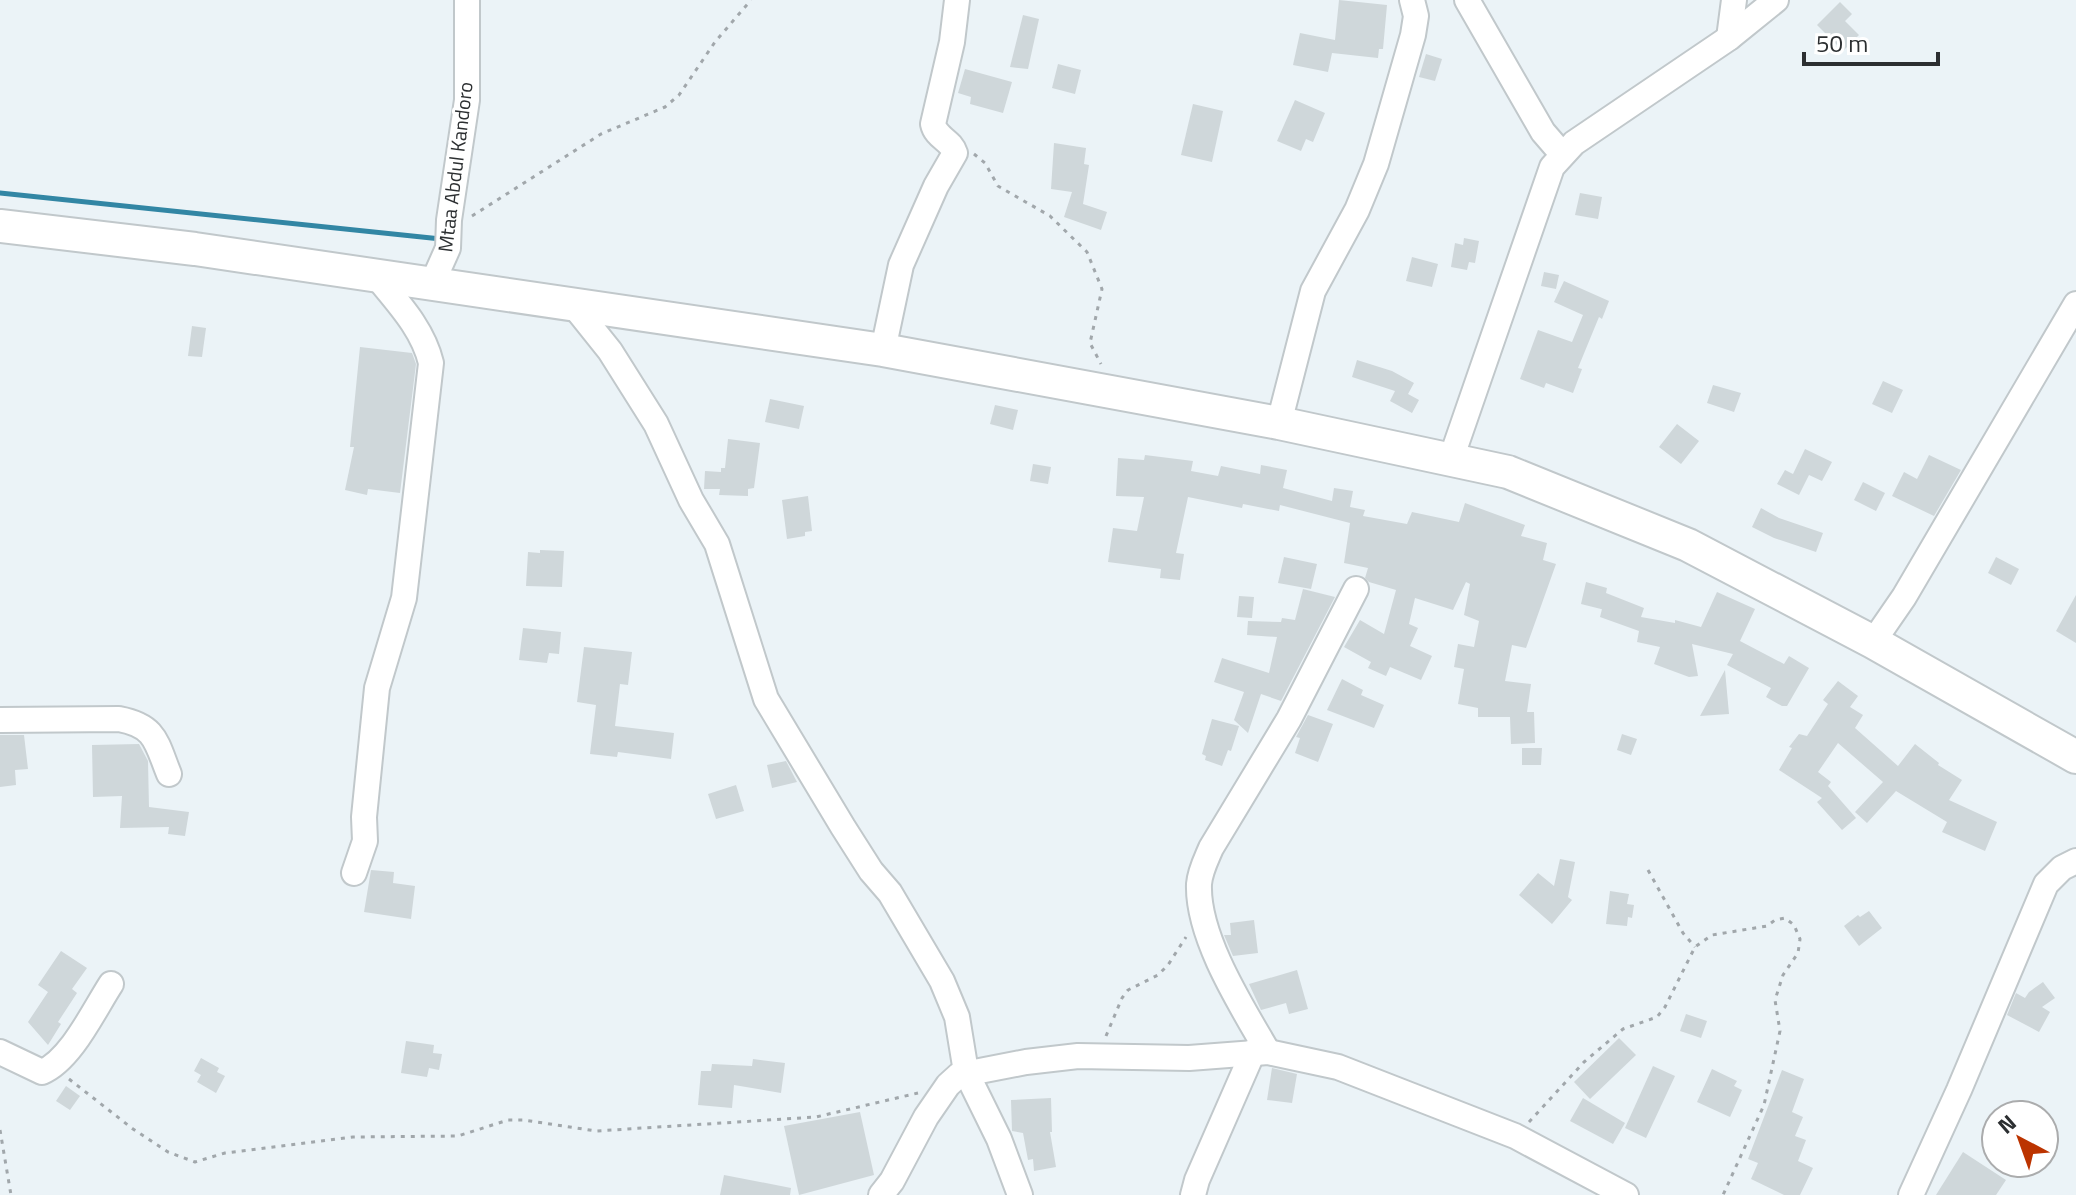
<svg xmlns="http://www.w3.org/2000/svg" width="2076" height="1195" viewBox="0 0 2076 1195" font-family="'Titillium Web',sans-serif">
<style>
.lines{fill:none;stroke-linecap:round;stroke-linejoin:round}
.stream{stroke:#3286a4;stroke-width:5}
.building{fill:#cfd7da}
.minor-casing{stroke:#c1c8cb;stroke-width:28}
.major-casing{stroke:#c1c8cb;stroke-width:36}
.path{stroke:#a1a7ab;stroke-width:3;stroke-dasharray:4 6;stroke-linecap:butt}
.minor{stroke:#fff;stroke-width:24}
.major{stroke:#fff;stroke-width:32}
.labels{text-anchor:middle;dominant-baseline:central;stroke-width:6;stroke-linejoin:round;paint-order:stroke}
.street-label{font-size:20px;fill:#2c2f31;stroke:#fff}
</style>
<rect width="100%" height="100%" fill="#ebf3f7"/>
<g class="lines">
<!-- stream -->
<path class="stream" d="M0 193 441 239"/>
</g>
<!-- building -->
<g class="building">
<path d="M1339 0 1387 5 1383 49H1379L1378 58 1332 53 1328 72 1293 65 1300 33 1335 40Z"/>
<path d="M1840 2 1852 14 1845 21 1859 35 1843 51 1817 25Z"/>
<path d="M1023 15 1039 19 1028 69 1010 67Z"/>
<path d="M1426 54 1442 59 1435 81 1419 77Z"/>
<path d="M1058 64 1081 70 1075 94 1052 88Z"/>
<path d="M965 69 1012 82 1003 113 970 104 971 97 958 93Z"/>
<path d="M1295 100 1325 113 1313 142 1306 139 1301 151 1277 141Z"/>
<path d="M1193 104 1223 111 1212 162 1181 155Z"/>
<path d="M1054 143 1086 148 1084 164 1089 165 1083 204 1107 212 1101 230 1064 217 1072 192 1051 189Z"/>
<path d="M1580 193 1602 197 1598 219 1575 215Z"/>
<path d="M1464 238 1479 241 1475 263 1469 262 1467 270 1451 267 1455 243 1463 245Z"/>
<path d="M1412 257 1438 264 1432 287 1406 281Z"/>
<path d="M1544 272 1559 275 1556 289 1541 286Z"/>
<path d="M1564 281 1609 301 1602 319 1599 317 1578 368 1582 369 1573 393 1546 383 1544 388 1520 379 1538 330 1572 342 1583 315 1554 302Z"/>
<path d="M192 326 206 328 202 357 188 356Z"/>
<path d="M360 347 412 353 416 364 400 493 368 489 367 495 345 490 354 447H350Z"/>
<path d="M1357 360 1392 371 1414 383 1408 394 1419 400 1412 413 1390 401 1395 391 1352 377Z"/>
<path d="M1883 381 1903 390 1892 413 1872 404Z"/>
<path d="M1713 385 1741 393 1734 412 1707 403Z"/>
<path d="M770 399 804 406 799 429 765 422Z"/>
<path d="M995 405 1018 410 1013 430 990 424Z"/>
<path d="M1677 424 1699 441 1681 464 1659 447Z"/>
<path d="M728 439 760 443 754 488 748 489V496L719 495 720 489H704L705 471 721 472V468H725Z"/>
<path d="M1805 449 1832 462 1822 481 1809 475 1799 495 1777 484 1785 470 1793 474Z"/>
<path d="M1145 455 1193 461 1191 471 1218 476 1221 466 1260 474 1261 465 1287 470 1283 488 1332 501 1334 488 1353 491 1350 507 1365 510 1363 516 1407 524 1412 512 1459 522 1465 503 1525 525 1521 536 1547 543 1543 560 1556 564 1526 648 1512 645 1505 681 1531 684 1527 712H1534L1535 743 1511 744 1510 717H1478V708L1458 704 1464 669 1454 667 1458 644 1474 647 1479 621 1464 615 1470 584 1466 582 1453 610 1415 598 1409 624 1418 628 1410 646 1432 656 1421 680 1390 667 1386 676 1368 668 1371 662 1344 647 1360 620 1384 634 1396 590 1369 582 1365 578 1368 568 1344 563 1350 523 1280 505 1279 511 1243 504 1242 508 1188 497 1176 553 1184 554 1180 580 1160 578 1161 569 1108 562 1113 528 1137 531 1144 497 1116 496 1118 458 1144 460Z"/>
<path d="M1929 455 1961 470 1934 516 1892 496 1904 472 1917 479Z"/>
<path d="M1033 464 1051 467 1048 484 1030 481Z"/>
<path d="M1863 482 1885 493 1876 511 1854 500Z"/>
<path d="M808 496 812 531 805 532V536L787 539 782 500Z"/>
<path d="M1761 508 1779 518 1823 533 1816 552 1774 538 1752 527Z"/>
<path d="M540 550 564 551 562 587 526 586 528 552 540 553Z"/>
<path d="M1284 557 1317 564 1311 589 1278 583Z"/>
<path d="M1996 557 2019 569 2011 585 1988 573Z"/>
<path d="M1586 582 1607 588 1606 593 1644 608 1641 617 1675 623V620L1701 627 1717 592 1755 609 1740 641 1784 664 1789 656 1809 668 1787 706H1782L1766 697 1771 688 1727 665 1733 654 1692 644 1698 676 1689 677 1654 664 1660 647 1637 642 1639 631 1600 617 1602 609 1605 610 1581 604Z"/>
<path d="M1303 589 1335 597 1281 701 1261 694 1248 733 1234 720 1244 692 1214 682 1222 658 1269 673 1277 637 1247 635 1248 621 1281 622 1282 618 1295 620Z"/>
<path d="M2076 595V643L2056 631Z"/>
<path d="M1239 596 1254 597 1252 618 1237 617Z"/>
<path d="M523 628 561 632 559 654 549 653 547 663 519 660Z"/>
<path d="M584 647 632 652 628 685 620 684 615 726 674 733 671 759 618 752 617 757 590 754 596 705 577 702Z"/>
<path d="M1725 670 1729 714 1700 716Z"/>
<path d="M1342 679 1363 690 1361 695 1384 705 1374 728 1327 710Z"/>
<path d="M1838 681 1858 696 1850 707 1863 715 1855 728 1898 766 1915 744 1939 763 1938 765 1962 780 1949 800 1997 822 1985 851 1942 832 1947 822 1896 791 1867 823 1855 812 1883 782 1838 743 1818 772 1831 782 1828 786 1856 818 1842 830 1817 802 1822 798 1779 770 1792 748 1789 747 1799 734 1807 736 1828 704 1823 700Z"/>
<path d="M1308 715 1333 724 1318 762 1295 753 1300 738 1296 737Z"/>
<path d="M1212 719 1239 726 1231 751 1228 750 1222 766 1205 760 1206 756 1202 754Z"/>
<path d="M1622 734 1637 739 1631 755 1617 750Z"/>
<path d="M0 735H24L28 769 15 770 16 785 0 787Z"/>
<path d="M139 744 148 761 149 807 189 812 185 836 168 834 169 827 120 828 122 796 93 797 92 745Z"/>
<path d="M1522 748H1542L1541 765H1522Z"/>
<path d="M786 761 797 782 772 788 767 765Z"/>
<path d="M736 785 744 811 716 819 708 794Z"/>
<path d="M1560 859 1575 862 1568 897 1572 900 1552 924 1519 895 1538 873 1554 886Z"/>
<path d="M371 870 394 872 393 883 415 886 411 919 364 912Z"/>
<path d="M1610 891 1629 894 1627 904 1634 905 1632 918 1628 917 1627 926 1606 924Z"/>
<path d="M1869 911 1882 928 1859 946 1844 926 1858 915 1860 917Z"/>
<path d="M1254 920 1258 953 1233 956 1224 935H1231L1230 923Z"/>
<path d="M61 951 87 968 72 989 77 993 58 1022 61 1024 48 1045 28 1022 48 992 38 985Z"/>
<path d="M1297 970 1308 1009 1289 1014 1286 1003 1261 1010 1249 984Z"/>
<path d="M2043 982 2055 998 2042 1007 2050 1012 2039 1032 2007 1015 2016 993 2025 998 2029 992Z"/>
<path d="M1686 1014 1707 1021 1701 1038 1680 1031Z"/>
<path d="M1619 1038 1636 1055 1590 1099 1574 1082Z"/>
<path d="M406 1041 434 1045 433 1053 442 1054 439 1070 429 1068 427 1077 401 1073Z"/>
<path d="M201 1058 219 1068 217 1072 225 1076 216 1093 197 1082 201 1075 194 1071Z"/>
<path d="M753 1059 785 1063 781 1093 734 1085 732 1108 698 1105 701 1071H711L712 1064 752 1066Z"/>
<path d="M1653 1066 1675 1076 1646 1138 1625 1128Z"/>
<path d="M1272 1068 1297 1074 1292 1103 1267 1100Z"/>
<path d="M1712 1069 1737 1081 1734 1086 1742 1090 1730 1117 1697 1102Z"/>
<path d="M1782 1070 1804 1079 1792 1112 1803 1117 1795 1136 1806 1140 1798 1161 1813 1168 1800 1195H1784L1751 1179 1758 1163 1748 1159Z"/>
<path d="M66 1086 80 1096 70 1110 56 1101Z"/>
<path d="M1051 1098 1052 1132H1050L1056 1167 1034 1171 1033 1159 1028 1160 1023 1133 1012 1131 1011 1100Z"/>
<path d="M1583 1098 1625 1123 1613 1144 1570 1121Z"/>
<path d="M860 1112 874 1175 799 1195 784 1126Z"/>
<path d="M1963 1152 2006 1180 1996 1195H1936Z"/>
<path d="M724 1175 791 1188 790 1195H720Z"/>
</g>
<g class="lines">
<!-- minor casing -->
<g class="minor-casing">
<g id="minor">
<path d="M1467 0 1543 132 1562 154"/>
<path d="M1729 38 1734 0"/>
<path d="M432 284 448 248 449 220 467 100V0"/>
<path d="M574 306 610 351 656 424 691 500 717 544 766 699 843 827 871 871 890 893 942 981 957 1017 966 1072 999 1139 1020 1195"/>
<path d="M883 350 901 265 936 186 955 153C951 140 936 138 933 124L952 42 957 0"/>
<path d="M1279 423 1313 291 1357 210 1376 164 1413 35 1416 16 1412 0"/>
<path d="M1451 459 1552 167 1574 143 1729 38 1776 0"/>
<path d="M1873 642 1904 597 2076 304"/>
<path d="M0 720 119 719C156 726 156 742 169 774"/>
<path d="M354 873 365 841 364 817 377 688 404 598 431 363C423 329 398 303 376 276"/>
<path d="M0 1052 42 1072C71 1060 94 1010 111 984"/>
<path d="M1268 1052C1242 1007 1197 937 1199 884 1200 871 1206 860 1211 848L1289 719 1356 589"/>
<path d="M881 1195 892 1181 926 1117 948 1085 959 1075 1026 1062 1078 1056 1189 1058 1268 1052 1338 1067 1515 1136 1626 1195"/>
<path d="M1193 1195 1197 1180 1253 1052"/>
<path d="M1911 1195 1959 1090 2046 884 2062 868 2076 861"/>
</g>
</g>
<!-- major casing -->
<g class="major-casing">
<path id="major" d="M0 226 195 249 883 350 1279 423 1508 472 1688 545 1873 642 2076 757"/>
</g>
<!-- path -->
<g class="path">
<path d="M974 154 985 163 998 186 1050 216 1087 252 1102 289 1090 343 1101 364"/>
<path d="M472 216 601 134 665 107 679 95 715 42 751 0"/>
<path d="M1648 870 1683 933 1695 947"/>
<path d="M1106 1036 1122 998 1128 990 1158 975 1168 965 1186 937"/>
<path d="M69 1079 133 1129 168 1152 195 1162 225 1153 353 1137 458 1136 508 1120H524L596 1131 816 1117 918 1093"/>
<path d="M1529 1122 1584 1062 1623 1029 1657 1017 1665 1007 1695 947 1712 935 1767 926 1775 920 1785 918 1794 925 1800 939 1798 953 1783 975 1775 1000 1780 1031 1764 1105 1723 1195"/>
<path d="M0 1130 11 1195"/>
</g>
<!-- minor -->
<use href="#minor" class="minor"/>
<!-- major -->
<use href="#major" class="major"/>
</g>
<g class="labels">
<!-- street labels -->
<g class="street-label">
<text transform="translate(455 167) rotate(-83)">Mtaa Abdul Kandoro</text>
</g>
</g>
<!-- north arrow -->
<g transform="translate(2020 1139) rotate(319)"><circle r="38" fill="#ffffff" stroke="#abacad" stroke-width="2"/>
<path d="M0-6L14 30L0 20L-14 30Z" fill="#bc3400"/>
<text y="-12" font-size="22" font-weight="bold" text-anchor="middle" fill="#2c2f31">N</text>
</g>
<!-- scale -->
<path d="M1804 52v12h134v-12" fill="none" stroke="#2c2f31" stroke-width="4"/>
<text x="1816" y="52" font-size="24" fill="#2c2f31" stroke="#ffffff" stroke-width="6" paint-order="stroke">50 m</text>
</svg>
